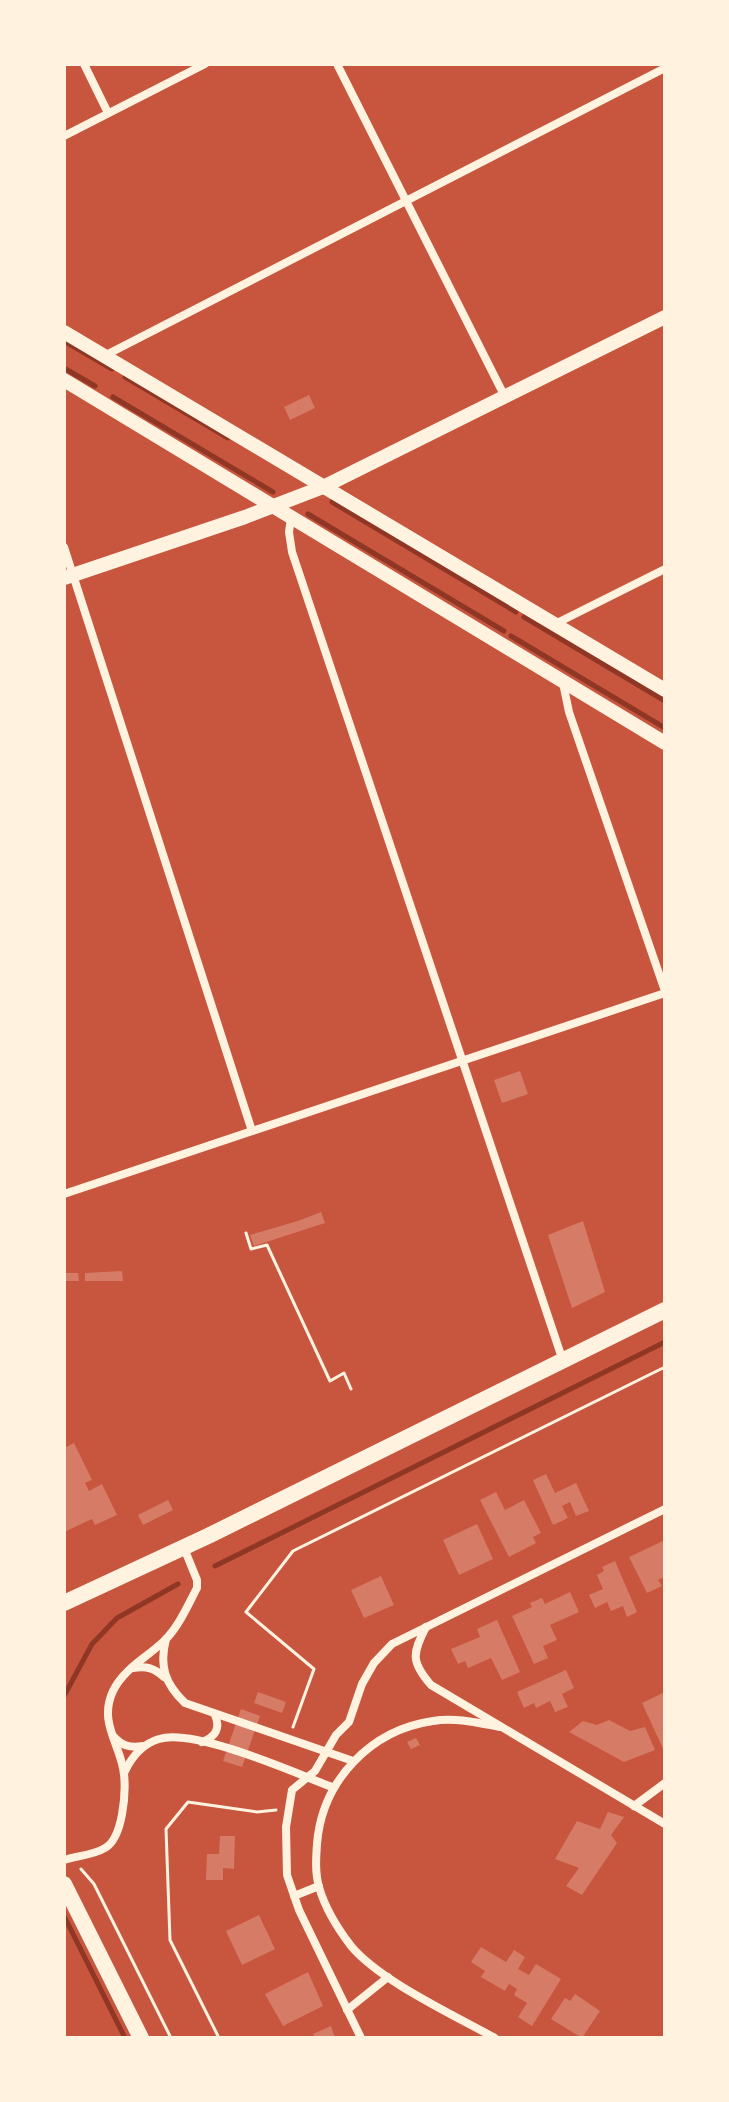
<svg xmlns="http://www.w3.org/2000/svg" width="729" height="2102" viewBox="0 0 729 2102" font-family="Karla,sans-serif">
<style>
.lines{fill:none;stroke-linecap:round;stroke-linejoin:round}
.stream{stroke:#8f3625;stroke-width:5}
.building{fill:#d67c66}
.path{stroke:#fff3e0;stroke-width:3}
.minor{stroke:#fff3e0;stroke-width:8}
.tertiary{stroke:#fff3e0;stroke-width:14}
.secondary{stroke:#fff3e0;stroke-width:16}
</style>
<rect width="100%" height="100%" fill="#c8553d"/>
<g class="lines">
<!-- stream -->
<g class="stream">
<path d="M64 341 112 369"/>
<path d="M64 368 95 386"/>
<path d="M125 377 228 438"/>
<path d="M113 397 273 492"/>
<path d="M332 502 516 612"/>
<path d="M308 514 504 631"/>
<path d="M524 617 665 701"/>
<path d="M511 636 665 728"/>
<path d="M215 1566 665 1342"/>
<path d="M64 1696 92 1644 117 1618 178 1584"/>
<path d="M64 1916 125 2038"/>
</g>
</g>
<!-- building -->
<g class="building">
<path d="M309 395 315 408 290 420 284 407Z"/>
<path d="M520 1071 528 1094 502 1103 494 1080Z"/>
<path d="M321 1212 325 1223 254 1246 250 1235 298 1221Z"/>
<path d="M583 1221 605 1292 572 1308 548 1235Z"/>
<path d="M122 1271 123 1281H85V1273Z"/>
<path d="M66 1273H78L79 1281H66Z"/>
<path d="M74 1443 92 1480 85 1483 89 1491 102 1484 117 1515 95 1525 92 1519 64 1532V1448Z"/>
<path d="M546 1474 555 1493 576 1483 589 1511 576 1516 570 1502 562 1506 568 1518 553 1525 533 1480Z"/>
<path d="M496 1492 505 1510 524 1500 541 1533 533 1537 536 1543 509 1557 480 1500Z"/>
<path d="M168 1500 173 1510 143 1525 138 1515Z"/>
<path d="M477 1524 493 1559 459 1575 443 1540Z"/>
<path d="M663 1541 665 1577 658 1580 662 1586 647 1593 629 1557Z"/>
<path d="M615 1561 637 1612 627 1617 623 1606 611 1611 607 1602 595 1608 589 1595 603 1589 597 1575 604 1571 602 1567Z"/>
<path d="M381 1576 394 1605 364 1618 351 1590Z"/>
<path d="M570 1592 579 1612 550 1625 557 1640 543 1646 548 1658 534 1664 512 1616 532 1607 530 1603 542 1598 545 1604Z"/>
<path d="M497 1620 520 1672 502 1680 491 1658 468 1668 465 1661 458 1664 451 1649 480 1637 477 1629Z"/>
<path d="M566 1670 574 1688 562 1694 568 1707 555 1712 550 1701 536 1708 534 1703 524 1708 517 1692Z"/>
<path d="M258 1692 286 1702 282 1713 254 1703Z"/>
<path d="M665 1692V1753L642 1703Z"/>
<path d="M241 1709 260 1716 242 1767 223 1761Z"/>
<path d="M609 1720 630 1731 645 1727 655 1750 624 1762 569 1732 583 1721 597 1725Z"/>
<path d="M416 1738 420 1745 411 1749 407 1742Z"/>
<path d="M608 1812 624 1817 611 1835 617 1843 582 1895 566 1886 579 1868 555 1859 577 1821 600 1829Z"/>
<path d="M220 1836H235L234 1869 223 1868V1880H206L207 1854H219Z"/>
<path d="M259 1915 275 1949 242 1965 226 1931Z"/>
<path d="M481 1947 506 1962 514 1950 525 1957 518 1969 529 1975 536 1964 561 1979 532 2026 518 2017 527 2003 514 1995 517 1989 509 1984 505 1991 481 1977 485 1971 471 1962Z"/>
<path d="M308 1972 323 2006 283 2026 265 1994Z"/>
<path d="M575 1994 600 2011 582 2038 551 2019 565 1998 570 2001Z"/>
<path d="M331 2026 335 2038H315L313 2034Z"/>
</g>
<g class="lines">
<!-- path -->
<g class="path">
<path d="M246 1233 251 1249 267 1245 330 1381 344 1373 351 1389"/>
<path d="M293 1727 314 1669 246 1612 293 1551 665 1367"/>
<path d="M81 1869 94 1884 171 2038"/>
<path d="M219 2038 170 1940 166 1829 188 1802 257 1812 276 1810"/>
</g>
<!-- minor -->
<g class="minor">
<path d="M84 64 108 113"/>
<path d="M337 64 505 397"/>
<path d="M64 136 205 64"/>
<path d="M104 356 665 68"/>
<path d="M291 518 289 532 292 552 563 1361"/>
<path d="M64 547 252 1131"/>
<path d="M555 624 665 569"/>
<path d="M563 683 569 712 665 991"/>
<path d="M64 1194 665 993"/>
<path d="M426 1627C412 1654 411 1662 431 1685L665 1824"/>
<path d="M166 1639C159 1666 165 1684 185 1703L353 1761"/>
<path d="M133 1668C147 1666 154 1668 164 1677"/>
<path d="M113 1736C122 1746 130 1748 143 1746"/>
<path d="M202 1742C215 1737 221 1729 215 1715"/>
<path d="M124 1773C131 1758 142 1744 159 1739 195 1728 295 1773 332 1787"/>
<path d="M634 1806 665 1783"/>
<path d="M64 1860C76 1856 94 1855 105 1848 123 1838 126 1793 124 1774 121 1745 98 1723 113 1691 124 1668 148 1657 165 1640 179 1626 188 1605 197 1588V1580L184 1548"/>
<path d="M294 1896 319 1886"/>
<path d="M347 2010 388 1977"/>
<path d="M361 2038 299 1910 287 1875 286 1827 292 1790 315 1771 336 1735 349 1722 362 1684 374 1663 392 1644 665 1509"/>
<path d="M495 2038C454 2015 380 1981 351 1946 338 1929 325 1908 319 1887 315 1873 316 1858 317 1844 322 1781 370 1730 433 1721 455 1717 479 1723 500 1727"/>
</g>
<!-- tertiary -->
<g class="tertiary">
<path d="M64 332 665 690"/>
<path d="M64 380 665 743"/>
<path d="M64 578 245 517 323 487 665 317"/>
</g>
<!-- secondary -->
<g class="secondary">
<path d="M64 1603 208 1536 665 1310"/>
<path d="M64 1884 141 2038"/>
</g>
</g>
<!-- border -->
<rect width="729" height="2102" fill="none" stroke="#fff3e0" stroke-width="132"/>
</svg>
